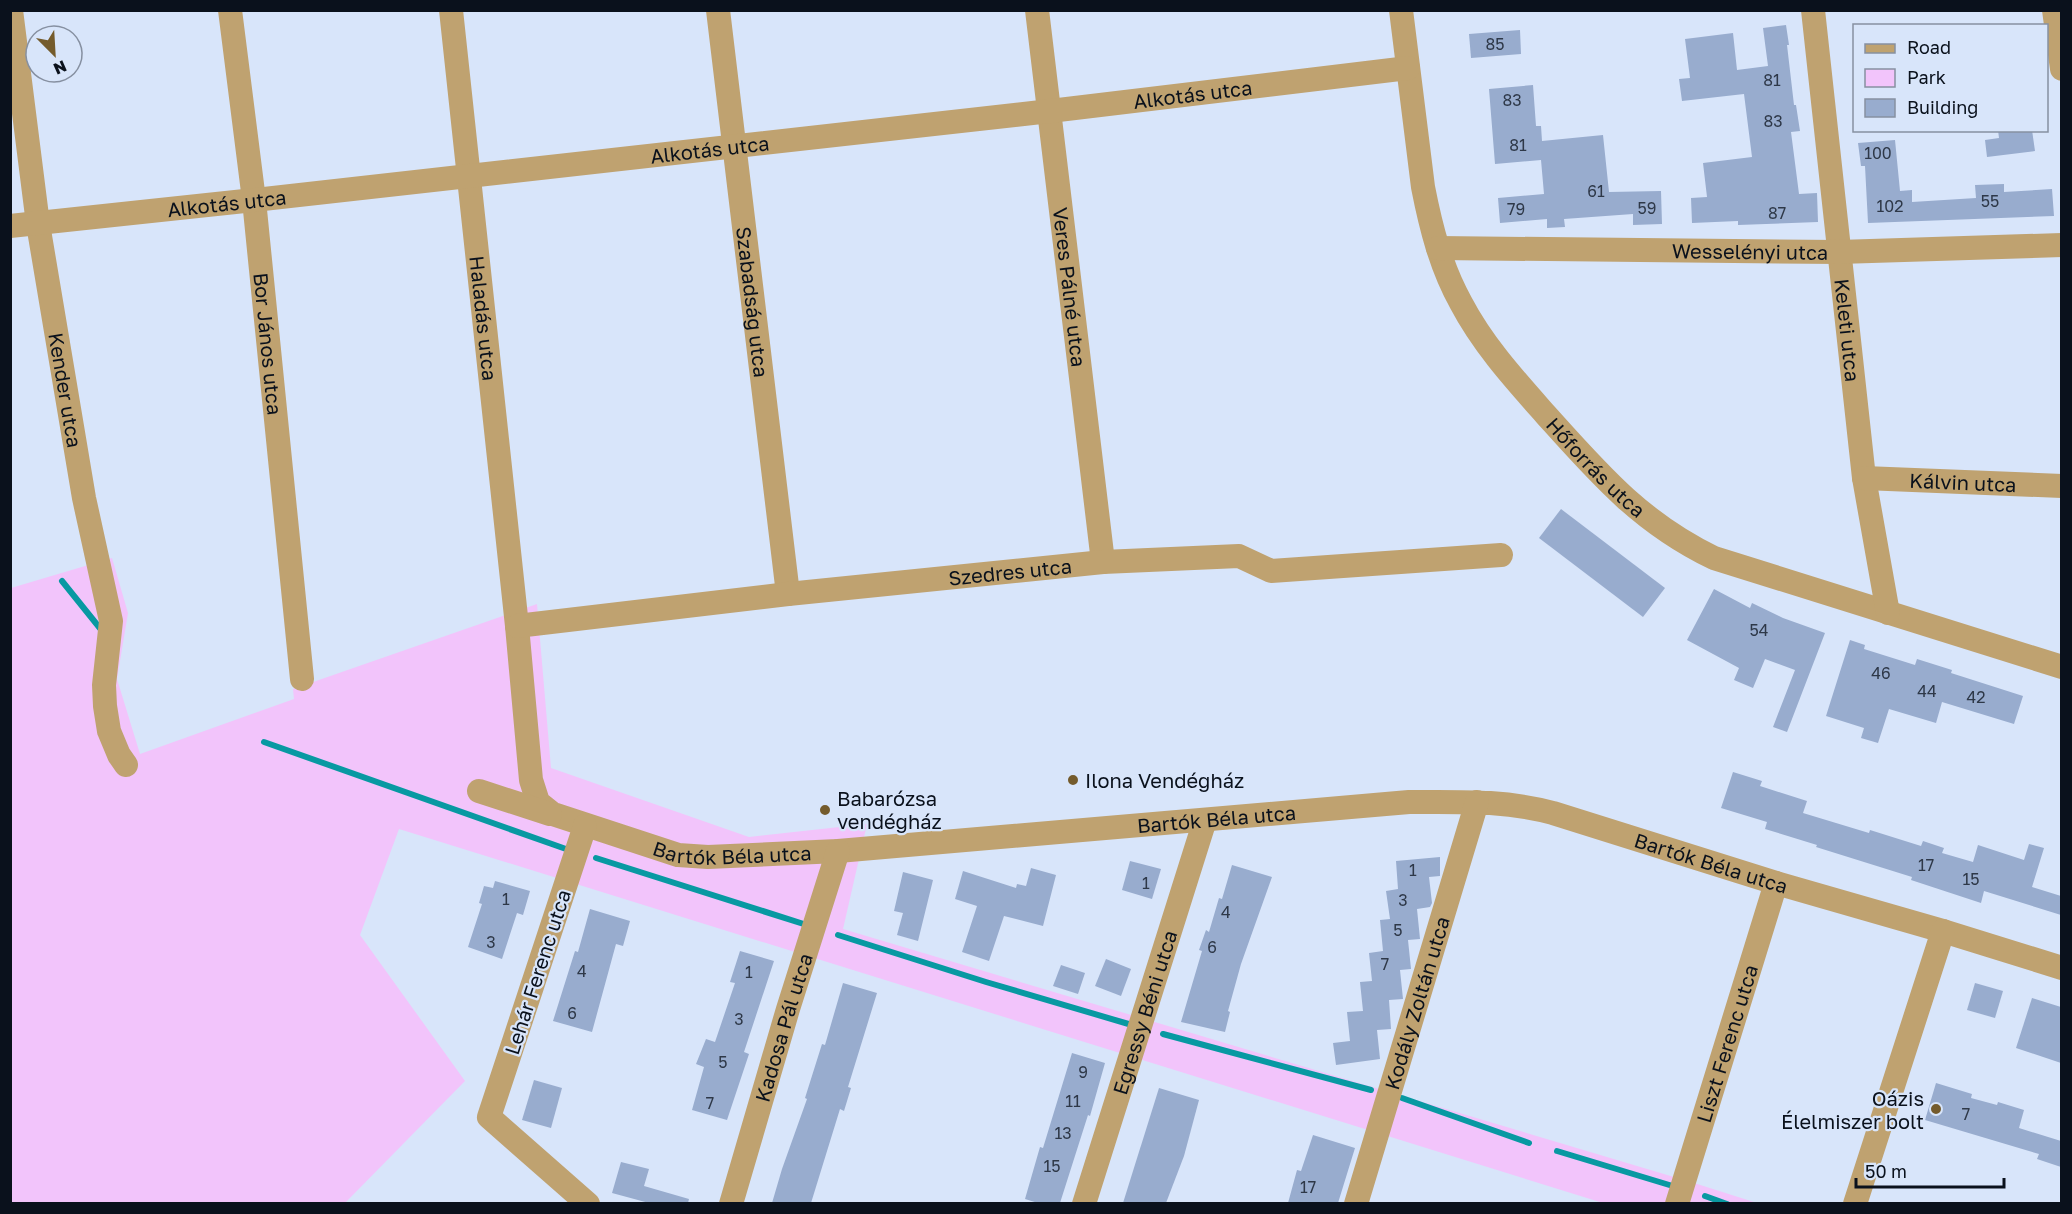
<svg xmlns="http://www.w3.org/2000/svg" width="2072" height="1214" viewBox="0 0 2072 1214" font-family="'Golos Text',sans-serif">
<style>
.green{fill:#f2c4fb}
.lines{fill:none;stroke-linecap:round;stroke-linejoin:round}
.stream{stroke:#0899a2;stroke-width:6}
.building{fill:#98acce}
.minor{stroke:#bfa270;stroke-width:24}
.poi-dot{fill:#745b2c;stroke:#d8e5fa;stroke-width:2}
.labels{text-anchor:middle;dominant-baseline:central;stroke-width:4.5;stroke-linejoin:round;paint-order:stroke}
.number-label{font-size:16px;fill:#2e3848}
.street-label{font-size:20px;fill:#0a111c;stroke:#d8e5fa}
.poi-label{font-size:20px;fill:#0a111c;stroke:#d8e5fa;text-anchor:start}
</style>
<rect width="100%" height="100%" fill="#d8e5fa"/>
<!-- green -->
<path class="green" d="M112 558 128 613 117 679 140 754 294 699 293 689 537 604 551 768 749 837 867 824 843 929 1694 1183 1757 1203H1603L399 829 360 935 465 1081 345 1203 11 1204V588Z"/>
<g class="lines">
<!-- stream -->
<g class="stream">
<path d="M62 581 103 632"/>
<path d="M264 742 566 849"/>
<path d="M596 858 810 926"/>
<path d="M838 935 986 982 1132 1025"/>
<path d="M1163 1034 1371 1090"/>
<path d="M1402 1098 1529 1143"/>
<path d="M1557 1151 1676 1187"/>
<path d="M1705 1196 1727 1204"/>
</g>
</g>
<!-- building -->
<g class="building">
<path d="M1786 25 1789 45H1787L1794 105H1796L1800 131 1791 132 1799 194 1817 193 1818 222 1738 225V221L1692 223 1691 198 1707 197 1703 163 1752 157 1744 94 1682 101 1679 79 1690 78 1685 39 1733 33 1737 70 1768 66 1763 28Z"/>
<path d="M1520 30 1521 54 1471 58 1469 34Z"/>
<path d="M1533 85 1536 126H1541L1542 141 1603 135 1609 192 1661 191 1662 224 1633 225V214L1564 219 1565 227 1547 228V219L1500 223 1498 198 1544 194 1541 160 1495 164 1489 89Z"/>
<path d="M1998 130H2032L2035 151 1987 157 1985 140 1999 138Z"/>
<path d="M1895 140 1900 191 1912 190V202L1976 198 1975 185 2004 184V192L2052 189 2054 216 1868 223 1865 166H1861L1858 143Z"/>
<path d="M1561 509 1665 588 1643 617 1539 538Z"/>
<path d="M1714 589 1750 608 1752 603 1783 618 1825 633 1787 732 1773 727 1795 670 1765 659 1753 688 1734 680 1739 668 1687 640Z"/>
<path d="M1850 640 1865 645 1864 649 1915 665 1917 659 1952 670 1951 673 2023 696 2014 724 1942 702 1936 723 1889 709 1878 743 1861 738 1864 728 1826 716Z"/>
<path d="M1733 772 1762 781 1760 786 1807 801 1803 813 1869 833 1870 830 1921 846 1923 841 1944 848 1942 853 1973 862 1978 845 2024 860 2029 844 2044 848 2032 887 2061 896V915L1984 891 1981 903 1911 880 1912 877 1816 847 1817 845 1765 829 1767 822 1721 808Z"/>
<path d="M1440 857V876L1429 877 1432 903 1430 907 1417 909 1420 939 1408 940 1411 969 1400 970 1403 999 1389 1000 1391 1029 1377 1030 1380 1059 1336 1065 1333 1043 1350 1041 1347 1012 1363 1011 1360 982 1372 981 1369 953 1383 951 1380 920 1390 919 1386 891 1398 889 1396 861Z"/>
<path d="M1130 861 1161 869 1152 899 1122 890Z"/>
<path d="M1232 865 1272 877 1241 964 1228 1011 1230 1012 1225 1032 1181 1022 1202 951 1199 950 1206 930 1209 932 1219 898 1222 899Z"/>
<path d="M1031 868 1056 875 1043 926 1004 916 989 961 962 952 977 906 955 899 963 871 1016 888 1017 884 1026 886Z"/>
<path d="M903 872 933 880 918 941 897 935 903 913 894 911Z"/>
<path d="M495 881 530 891 523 915 517 913 502 959 468 947 482 904 479 903 484 886 493 888Z"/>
<path d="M590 909 630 921 623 946 616 944 592 1032 553 1021 575 951 578 952Z"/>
<path d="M740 951 774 961 744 1052 749 1054 727 1120 692 1110 704 1067 696 1064 706 1039 715 1042 735 983 730 982Z"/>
<path d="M1106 959 1131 969 1121 996 1095 986Z"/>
<path d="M1061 965 1085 973 1078 994 1053 986Z"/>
<path d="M843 983 877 993 848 1087 851 1088 844 1111 840 1109 811 1203H772L782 1169 807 1099 805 1098 822 1044 825 1045Z"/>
<path d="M1975 983 2003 991 1995 1018 1967 1010Z"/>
<path d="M2032 998 2061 1007V1063L2016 1048Z"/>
<path d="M1072 1053 1105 1063 1090 1116 1088 1115 1060 1203H1038L1025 1199 1040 1147 1043 1148Z"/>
<path d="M534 1080 562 1088 551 1128 522 1120Z"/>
<path d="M1936 1083 1972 1094 1971 1098 1997 1105 1998 1102 2024 1110 2019 1128 2061 1141V1167L2037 1159 2039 1154 1925 1120Z"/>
<path d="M1159 1088 1199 1100 1184 1156 1166 1203H1123Z"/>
<path d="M1313 1135 1355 1148 1338 1203H1288L1297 1170 1301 1171Z"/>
<path d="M621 1162 649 1169 644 1186 689 1199 688 1203H649L612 1193Z"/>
</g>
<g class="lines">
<!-- minor -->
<g class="minor">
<path id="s1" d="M11 10 38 224 84 498 111 621 104 685 105 706 109 731 119 755 126 765"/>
<path id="s2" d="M230 10 254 200 302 679"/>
<path id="s3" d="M451 10 517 626 531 780 538 802 553 814 678 855 708 857 838 851 1409 802C1458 802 1506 800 1553 813L1776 883 1943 931 2062 968"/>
<path id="s4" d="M718 10 788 594"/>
<path id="s5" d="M1037 10 1103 562"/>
<path id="s6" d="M1401 10 1423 187C1431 228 1441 267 1461 303 1483 345 1515 380 1546 415 1599 474 1641 523 1714 558L2062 667"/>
<path id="s7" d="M1813 10 1864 478 1888 613"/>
<path d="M2054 10 2062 69"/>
<path id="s8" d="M10 226 254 200 1050 111 1408 68"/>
<path id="s9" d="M1438 248 1839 252 2062 245"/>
<path id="s10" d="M1864 478 2062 486"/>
<path id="s11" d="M517 626 788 594 1103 562 1239 556 1271 571 1501 555"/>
<path d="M479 791 550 814"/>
<path d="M585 826 489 1117 588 1204"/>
<path id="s12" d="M731 1204 788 1009 838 851"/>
<path id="s13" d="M1084 1204 1205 820"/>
<path id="s14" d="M1356 1204 1477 802"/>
<path id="s15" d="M1677 1204 1776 883"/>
<path d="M1855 1204 1943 931"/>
</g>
</g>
<!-- markers -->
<g class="poi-dot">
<circle cx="1073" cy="780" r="6"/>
<circle cx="825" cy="810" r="6"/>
<circle cx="1936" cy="1109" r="6"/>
</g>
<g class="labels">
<!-- number labels -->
<g class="number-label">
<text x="1495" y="44">85</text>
<text x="1772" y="80">81</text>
<text x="1512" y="100">83</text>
<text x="1773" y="121">83</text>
<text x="1518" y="145">81</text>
<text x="1878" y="153">100</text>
<text x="1596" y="191">61</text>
<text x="1990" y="201">55</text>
<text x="1890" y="206">102</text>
<text x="1647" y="208">59</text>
<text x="1516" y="209">79</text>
<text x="1777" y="213">87</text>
<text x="1759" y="630">54</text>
<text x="1881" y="673">46</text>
<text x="1927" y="691">44</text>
<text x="1976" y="697">42</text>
<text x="1926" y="865">17</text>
<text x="1413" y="870">1</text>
<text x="1971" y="879">15</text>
<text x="1146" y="883">1</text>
<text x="506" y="899">1</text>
<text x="1403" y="900">3</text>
<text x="1226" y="912">4</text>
<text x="1398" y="930">5</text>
<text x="491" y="942">3</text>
<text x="1212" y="947">6</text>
<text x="1385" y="964">7</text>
<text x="582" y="971">4</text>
<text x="749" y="972">1</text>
<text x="572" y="1013">6</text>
<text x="739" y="1019">3</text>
<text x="723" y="1062">5</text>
<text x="1083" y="1072">9</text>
<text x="1073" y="1101">11</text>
<text x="710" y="1103">7</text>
<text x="1966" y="1114">7</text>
<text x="1063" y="1133">13</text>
<text x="1052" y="1166">15</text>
<text x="1308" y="1187">17</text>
</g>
<!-- street labels -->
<g class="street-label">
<text stroke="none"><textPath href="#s8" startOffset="1190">Alkotás utca</textPath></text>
<text stroke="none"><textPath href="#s8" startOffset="704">Alkotás utca</textPath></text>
<text stroke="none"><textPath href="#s8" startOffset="218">Alkotás utca</textPath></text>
<text stroke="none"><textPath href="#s9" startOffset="312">Wesselényi utca</textPath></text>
<text stroke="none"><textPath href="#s5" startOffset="279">Veres Pálné utca</textPath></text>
<text stroke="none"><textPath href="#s4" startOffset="294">Szabadság utca</textPath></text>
<text stroke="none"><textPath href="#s3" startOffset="310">Haladás utca</textPath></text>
<text stroke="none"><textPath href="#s7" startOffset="322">Keleti utca</textPath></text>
<text stroke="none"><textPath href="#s2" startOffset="336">Bor János utca</textPath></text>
<text stroke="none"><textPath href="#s1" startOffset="384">Kender utca</textPath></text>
<text stroke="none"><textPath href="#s6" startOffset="514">Hőforrás utca</textPath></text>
<text stroke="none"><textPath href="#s10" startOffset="99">Kálvin utca</textPath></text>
<text stroke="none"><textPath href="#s11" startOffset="496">Szedres utca</textPath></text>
<text stroke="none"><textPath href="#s3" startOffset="1488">Bartók Béla utca</textPath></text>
<text stroke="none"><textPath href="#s3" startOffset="1002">Bartók Béla utca</textPath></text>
<text stroke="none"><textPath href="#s3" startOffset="1992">Bartók Béla utca</textPath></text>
<text transform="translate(537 972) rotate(-72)">Lehár Ferenc utca</text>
<text stroke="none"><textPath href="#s14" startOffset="210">Kodály Zoltán utca</textPath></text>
<text stroke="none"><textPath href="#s13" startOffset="201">Egressy Béni utca</textPath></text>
<text stroke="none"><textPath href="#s12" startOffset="184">Kadosa Pál utca</textPath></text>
<text stroke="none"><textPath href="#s15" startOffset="168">Liszt Ferenc utca</textPath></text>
</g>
<!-- poi labels -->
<g class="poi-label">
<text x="1085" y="780">Ilona Vendégház</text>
<text x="837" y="798">Babarózsa<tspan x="837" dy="23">vendégház</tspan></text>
<text x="1924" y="1098" text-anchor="end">Oázis<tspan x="1924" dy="23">Élelmiszer bolt</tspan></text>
</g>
</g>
<!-- border -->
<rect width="2072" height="1214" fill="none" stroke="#0a111c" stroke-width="24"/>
<!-- legend -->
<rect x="1853" y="24" width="195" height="108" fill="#d8e5fa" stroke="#8690a1" stroke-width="1.5"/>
<rect x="1865" y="44" width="30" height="9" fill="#bfa270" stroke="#8690a1" stroke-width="1.5"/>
<text x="1907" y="54" font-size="18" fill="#0a111c">Road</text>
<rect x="1865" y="69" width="30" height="18" fill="#f2c4fb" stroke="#8690a1" stroke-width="1.5"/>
<text x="1907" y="84" font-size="18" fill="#0a111c">Park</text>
<rect x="1865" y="99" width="30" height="18" fill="#98acce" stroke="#8690a1" stroke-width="1.5"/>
<text x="1907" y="114" font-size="18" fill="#0a111c">Building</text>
<!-- north arrow -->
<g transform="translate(54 54) rotate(156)"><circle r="28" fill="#d8e5fa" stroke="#8690a1" stroke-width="1.5"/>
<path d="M0-4.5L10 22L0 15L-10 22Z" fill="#745b2c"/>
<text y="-9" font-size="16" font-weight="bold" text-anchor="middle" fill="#0a111c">N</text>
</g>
<!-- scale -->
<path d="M1856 1178v9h148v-9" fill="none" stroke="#0a111c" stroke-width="3"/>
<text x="1865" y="1178" font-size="18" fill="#0a111c" stroke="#d8e5fa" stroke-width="4.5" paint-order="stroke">50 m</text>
</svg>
